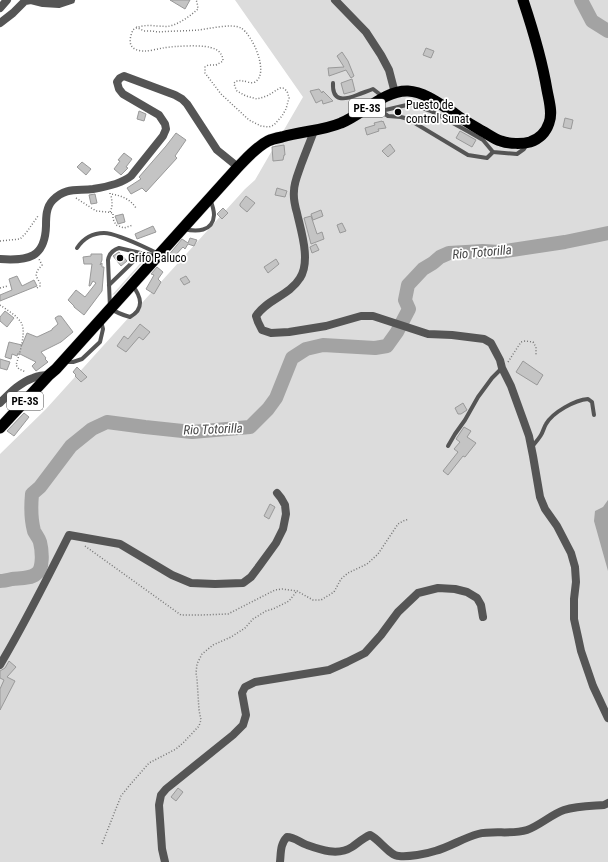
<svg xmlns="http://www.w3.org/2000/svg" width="608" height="862" viewBox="0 0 608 862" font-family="'Roboto Condensed',sans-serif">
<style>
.green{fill:#dcdcdc}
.water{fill:#a3a3a3}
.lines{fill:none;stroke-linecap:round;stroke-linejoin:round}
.river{stroke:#a3a3a3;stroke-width:14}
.building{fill:#c4c4c4;stroke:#999}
.trunk-casing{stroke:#dbdbdb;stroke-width:12}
.path{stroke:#777;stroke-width:1.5;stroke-dasharray:1 2;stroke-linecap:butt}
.service{stroke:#555;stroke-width:4}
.minor{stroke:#555;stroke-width:8}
.tertiary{stroke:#555;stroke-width:8}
.trunk{stroke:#000;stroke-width:11}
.poi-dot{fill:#000;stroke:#fff;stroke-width:1.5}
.labels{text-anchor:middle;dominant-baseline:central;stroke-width:3.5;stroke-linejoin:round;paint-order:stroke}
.shield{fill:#fff;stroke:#4c4c4c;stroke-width:1}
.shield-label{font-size:11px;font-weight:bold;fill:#000}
.poi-label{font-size:12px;fill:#000;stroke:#fff;text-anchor:start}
.water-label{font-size:13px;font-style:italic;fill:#444;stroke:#fff}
</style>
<rect width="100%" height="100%" fill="#fff"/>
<!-- green -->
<g class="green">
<path d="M235 0H608V862H0V454L46 409 245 189 255 180 303 97Z"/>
<path d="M146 257V259L131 276H130V277L115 294 112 295Z"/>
</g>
<!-- water -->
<path class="water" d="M608 500V571L594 521 595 511 603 507Z"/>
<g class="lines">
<!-- river -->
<g class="river">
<path d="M581 0 592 21 608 31"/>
<path d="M0 581C4 581 8 580 12 579 19 578 30 579 36 574 44 569 42 550 40 542 39 538 36 535 34 531 31 520 31 505 32 494L40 487 71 446 92 429 107 422 145 427 192 432 250 427 268 409 276 398 292 358 306 349 323 345 375 348 387 346 397 332 409 309 405 300 408 285 423 269 433 263 440 257 449 253 483 251 499 252 565 242 608 233"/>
</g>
</g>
<!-- building -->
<g class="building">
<path d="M170 0H190L185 9Z"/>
<path d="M426 48 434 51 431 58 423 55Z"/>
<path d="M342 52 348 61 354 76 351 78 346 70 329 76 328 68 344 67 337 56Z"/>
<path d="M352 79 355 91 344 94 341 83Z"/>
<path d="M319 89 322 93 323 91 333 101 323 104 322 100 316 103 310 91Z"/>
<path d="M139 111 146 114 144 121 137 119Z"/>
<path d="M565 118 573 120 571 129 563 127Z"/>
<path d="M382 121V122L383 121 386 128 378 129 379 131 367 135 365 128 375 125 374 123Z"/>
<path d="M460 131 476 140 472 147 456 138Z"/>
<path d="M176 133 186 140 175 156 177 158 146 192 142 188 131 194 127 188 141 179 139 177 166 146Z"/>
<path d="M390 144 395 151 388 157 382 151Z"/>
<path d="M284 145 285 155H284L283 160 273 161 272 147Z"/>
<path d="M124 153 132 159 126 167 128 168 121 175 114 169 120 161 118 160Z"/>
<path d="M82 162 91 169 86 175 77 167Z"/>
<path d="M277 188 287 191 285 197 275 195Z"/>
<path d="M95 194 97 203 91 204 89 195Z"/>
<path d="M246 196 255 203 247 212 240 206V204Z"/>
<path d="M223 208 228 213 222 219 217 214Z"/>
<path d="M321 210 323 216 313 220 311 214Z"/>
<path d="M123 214 125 222 118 224 115 216Z"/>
<path d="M311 216 317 234 322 232 324 239 311 244 304 218Z"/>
<path d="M342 223 346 231 340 233 337 225Z"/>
<path d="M153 226 156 232 137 239 135 234Z"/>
<path d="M190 238 197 240 194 246 188 244 185 249 183 247 171 260 167 257 182 239 188 243Z"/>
<path d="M316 244 319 250 312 253 310 247Z"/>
<path d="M119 252 127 261 121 266 113 256Z"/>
<path d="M91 254H102V260L100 265 102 263V267H104L102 291 84 315 74 307V306L68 300 76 290 85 297 96 283 93 281 90 286H89L92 264H84L83 257 91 256Z"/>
<path d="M276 259 279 264 268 273 264 267Z"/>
<path d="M157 267 163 272 158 279 161 282 154 294 146 289 154 275 151 274Z"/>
<path d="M17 276 22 286 34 280 37 286 0 301V295L12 290 9 279Z"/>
<path d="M186 276 190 282 184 285 180 279Z"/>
<path d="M5 311 14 318 7 327 0 321V317Z"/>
<path d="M58 316H61L73 332 61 342 41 352 46 358 45 359 48 362 36 371 32 366 36 362 18 353 17 356 12 354 11 359 5 357 9 342 22 345 27 333 37 337 52 330V329L58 324 55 318Z"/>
<path d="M140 324 150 332 143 340 139 337 126 352 117 346 124 336 128 339Z"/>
<path d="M0 359 10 362 7 370 0 368Z"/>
<path d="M523 361 543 375 537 385 516 372Z"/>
<path d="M77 367 87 377 81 382 75 376 76 375 73 372Z"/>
<path d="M463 403 467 410 461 414H458L455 408Z"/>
<path d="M24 413 29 417 14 436 7 431Z"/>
<path d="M464 427 471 431 467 437 476 443 465 457 463 456 448 475 443 471 458 452 454 449 460 442 456 439Z"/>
<path d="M270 504 275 507 269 519 264 516Z"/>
<path d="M9 661 16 667 7 677 15 681 0 710V689L4 680 0 678V671L5 668Z"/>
<path d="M178 788 183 792 176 801 171 797Z"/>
</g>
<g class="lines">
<!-- trunk casing -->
<g class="trunk-casing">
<path id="trunk" d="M0 428 49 375 56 369 238 167C247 158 256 147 268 141 272 139 277 138 282 137 302 131 322 131 341 123 362 115 384 90 408 91 425 92 440 104 454 113 463 120 472 125 482 131 488 134 494 139 501 141 509 144 523 144 530 142 539 139 546 132 549 123 553 113 549 101 547 90 542 60 533 30 523 0"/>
</g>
<!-- path -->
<g class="path">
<path d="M136 27 144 31H152L158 32C171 31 185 31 198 30 209 29 231 23 241 28 252 34 270 73 255 82 251 84 246 81 243 81 241 80 239 81 236 81L234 83 235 87 237 91 246 96 257 99 267 96 280 88H283L287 91 289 98 286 109 282 116 274 125 269 127 261 126 249 120 221 94 205 73V67L208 65H216L223 61C223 56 220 51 215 49 206 44 174 46 163 48 157 49 150 51 145 51 140 51 133 50 131 45 129 41 131 34 133 30 139 25 149 25 157 26 162 26 166 27 170 26 181 23 190 16 198 9L197 2 196 0"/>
<path d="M110 193V194C121 195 130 199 136 208"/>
<path d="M76 198 96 211 107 212 113 213V219L116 225 124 228 133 225"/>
<path d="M110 212C113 206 112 202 111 195"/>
<path d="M0 241 20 239 26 233 38 216"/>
<path d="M0 288 8 286"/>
<path d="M37 288 40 286V283L36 276 37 271 42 265 39 259"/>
<path d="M0 305C7 310 18 316 22 324 26 335 19 355 16 365L19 369 26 372"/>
<path d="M508 362 521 342 525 341 533 342 536 347V355"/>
<path d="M85 546 181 615H201L228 614 275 590 282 589 297 591 313 600H321L334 592 341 579 348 573 367 564 378 554 398 524 403 521 409 519"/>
<path d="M102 844 121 796 129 786 149 763 176 749 184 742 199 726 201 720 199 710 197 679 196 673 197 664 202 654 213 645 231 637 245 628 253 619 266 611 273 609 289 601 297 591"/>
</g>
<!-- service -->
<g class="service">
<path d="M333 83C332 102 344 100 357 95 362 93 368 91 373 89L382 96"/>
<path d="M368 108 371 112 381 111 411 104 431 111 469 132 483 140 493 152 517 154 524 149 527 144"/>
<path d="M381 111 388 116 401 117 408 119 468 155 487 158 493 152"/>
<path d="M184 229C196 232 213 232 214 215 214 210 212 204 210 199"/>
<path d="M77 248C83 239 92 233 104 233 117 233 144 247 157 253"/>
<path d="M109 285 142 253"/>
<path d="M132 285C141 296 145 309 130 317 122 315 117 313 110 308L108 260C109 254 113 250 119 248L145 254 155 255"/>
<path d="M66 362H73L82 359 100 342 103 329 101 321"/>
<path d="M448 446 455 434 465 420 478 397 492 378 502 368"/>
<path d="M531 448C534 444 538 440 541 435 543 432 544 427 546 424 553 412 575 400 588 399L592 402 594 415"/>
</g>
<!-- minor -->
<g class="minor">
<path d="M335 0 366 32 381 55 389 70 395 93"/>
<path d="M0 8 7 0"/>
<path d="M0 23 13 13 25 1 31 0 43 3 59 4 71 0"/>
<path d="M0 259C28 261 45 258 46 226 46 217 46 207 53 200 66 187 77 191 93 189 106 187 121 184 131 176L163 136 166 129 165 124 159 115 123 94 119 89 117 82 120 78 124 76 175 95 182 99 187 104 217 150 238 167"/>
<path d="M0 403C10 393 19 383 33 378 38 376 44 375 49 375"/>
<path d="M0 665C25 623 47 579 69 535L120 544 172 575 191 583 215 584 243 583 251 577 260 565 276 543 283 529 286 514 285 505 281 498 277 493"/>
<path d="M165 862 162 849 159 805 161 795 166 789 233 735 243 725 246 715 242 693 245 687 255 682 329 670 347 662 365 653 381 635 398 612 418 593 438 588 455 589 467 592 477 598 481 605 483 617"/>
<path d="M280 862C281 853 280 844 287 837 295 837 300 843 307 845 321 850 338 856 352 847 358 843 363 838 370 835 379 839 390 856 399 856 409 857 426 854 435 851 450 847 463 838 478 834 494 830 511 835 527 830 539 826 552 814 564 810 577 806 591 806 604 805L608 803"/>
</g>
<!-- tertiary -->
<path class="tertiary" d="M314 131C310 142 305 154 301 165 298 174 294 182 294 191 293 199 295 206 297 213 301 231 311 261 300 278 289 296 267 299 256 316L258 322 262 330 271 333 289 332 326 326 361 316H373L428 334 452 335 484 339 491 343 500 360 502 368 511 386 524 422 529 436 533 456 540 497 545 509 557 526 571 553 575 567 576 582 574 599V619L578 637 581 651 593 686 608 718"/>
<!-- trunk -->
<use href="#trunk" class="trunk"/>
</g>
<!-- markers -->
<g class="poi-dot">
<circle cx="398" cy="112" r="4"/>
<circle cx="120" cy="258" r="4"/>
</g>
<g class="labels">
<!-- shield labels -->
<g class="shield">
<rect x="349" y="99" width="36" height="18" rx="3"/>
<rect x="7" y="392" width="36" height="18" rx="3"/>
</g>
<g class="shield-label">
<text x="367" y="108">PE-3S</text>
<text x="25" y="401">PE-3S</text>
</g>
<!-- poi labels -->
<g class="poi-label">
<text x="406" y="105">Puesto de<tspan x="406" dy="14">control Sunat</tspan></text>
<text x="128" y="258">Grifo Paluco</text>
</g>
<!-- water labels -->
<g class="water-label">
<text transform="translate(482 252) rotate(-5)">Rio Totorilla</text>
<text transform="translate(213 429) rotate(-2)">Rio Totorilla</text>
</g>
</g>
</svg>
